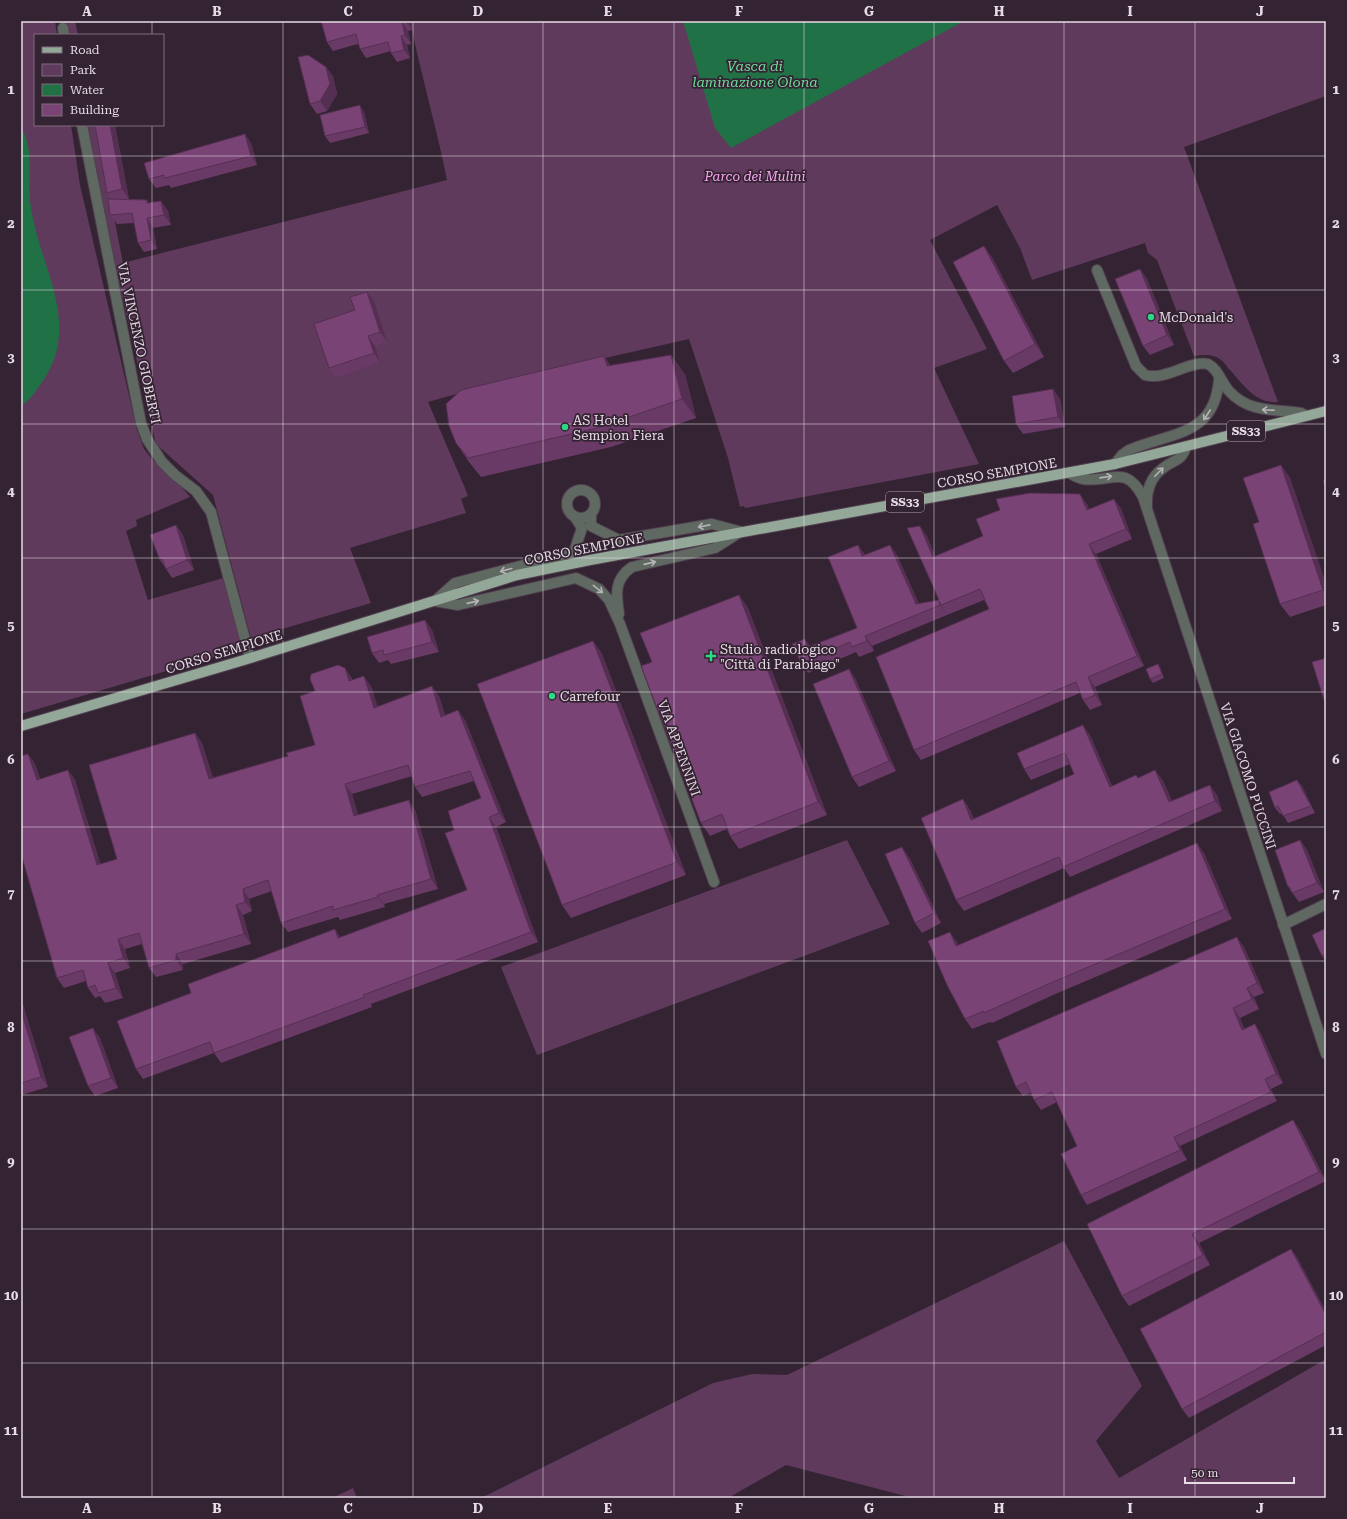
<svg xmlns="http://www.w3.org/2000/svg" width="1347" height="1519" viewBox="0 0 1347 1519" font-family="'Roboto Serif',serif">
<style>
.green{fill:#5f3a5c}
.water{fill:#217146}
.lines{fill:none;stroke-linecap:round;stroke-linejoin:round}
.minor-casing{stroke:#51404f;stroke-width:12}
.primary-casing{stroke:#51404f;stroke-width:12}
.minor{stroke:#5f6962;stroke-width:10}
.primary{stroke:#94a89a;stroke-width:10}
.wall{fill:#693a65}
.shaded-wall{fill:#552f52}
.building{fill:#7a4375;stroke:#552f52}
.oneway{stroke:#b7b3b7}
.grid{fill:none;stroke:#e7dbe5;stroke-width:1;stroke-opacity:0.55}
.poi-dot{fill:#2dd884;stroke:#342332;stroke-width:1.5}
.labels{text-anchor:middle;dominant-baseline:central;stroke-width:3.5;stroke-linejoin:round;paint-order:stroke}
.shield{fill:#342332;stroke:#b1a4af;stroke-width:1}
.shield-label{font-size:12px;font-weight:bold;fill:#e7dbe5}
.park-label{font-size:13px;font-style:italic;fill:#faa8f2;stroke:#342332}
.poi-label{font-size:13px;fill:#e7dbe5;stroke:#342332;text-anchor:start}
.street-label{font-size:13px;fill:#e7dbe5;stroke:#342332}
.water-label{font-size:14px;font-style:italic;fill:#6fd899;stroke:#342332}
.neatline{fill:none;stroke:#e7dbe5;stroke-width:1.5}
.grid-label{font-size:13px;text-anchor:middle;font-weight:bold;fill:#e7dbe5}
</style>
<rect width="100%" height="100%" fill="#342332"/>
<!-- green -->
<g class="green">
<path d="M21 21H55L57 35H35V125H71L80 185 137 430 144 449 152 459 174 478 190 497 136 520 137 526 126 531 148 600 223 578 241 640 235 650 224 654 21 714Z"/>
<path d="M64 21H75L78 35H67Z"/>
<path d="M410 21H1326V96L1184 147 1278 402C1255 404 1243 384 1229 369 1226 365 1222 359 1216 357 1209 354 1201 355 1194 356L1157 260 1148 253 1145 243 1032 280 1020 248 997 205 930 240 987 349 934 368 979 464 745 508 744 506 740 507 728 458 689 339 499 382 428 402 465 488 468 496 461 499 466 513 350 548 371 603 251 638 213 495 156 444 102 208 85 125H96L123 263 447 180C436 126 421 74 410 21Z"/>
<path d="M847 840 890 924 537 1055 501 967Z"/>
<path d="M1064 1241 1142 1386 1096 1441 1119 1478 1326 1359V1498H913L786 1465 728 1498H481L713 1383 752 1374 787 1375Z"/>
<path d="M353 1488 357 1498H332Z"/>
</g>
<!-- water -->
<g class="water">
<path d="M683 21H964L731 148 715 128Z"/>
<path d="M21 127C36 153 26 180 31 208 40 269 82 322 43 381 36 390 31 400 21 406Z"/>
</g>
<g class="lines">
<!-- minor casing -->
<g class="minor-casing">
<g id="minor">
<path d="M63 28 64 35"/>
<path d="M82 125 141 423 147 439 162 462 175 475 196 491 211 512 250 658"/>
<path d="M1097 270 1136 366 1145 375C1166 381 1190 360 1208 364 1218 369 1221 382 1229 391 1249 413 1274 409 1301 413L1306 416"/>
<path d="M1115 464 1122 455 1129 450C1172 432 1215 436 1219 379"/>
<path d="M1069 473C1073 475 1078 478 1083 479 1112 483 1125 463 1143 497L1326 1054"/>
<circle cx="581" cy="504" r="14"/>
<path d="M1147 505C1146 491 1151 477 1162 469 1173 459 1181 463 1186 447"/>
<path d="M591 514V526L619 540 712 524 742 532"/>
<path d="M435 601 458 605 576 578 599 589 609 600 620 624 714 882"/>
<path d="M435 601 455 583 574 552 582 528 575 517"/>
<path d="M619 614C616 594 614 579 632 567L715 548 740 532"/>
<path d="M1283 925 1326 904"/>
</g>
</g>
<!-- primary casing -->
<g class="primary-casing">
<path id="primary" d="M21 726 244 660 517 575 590 560 1115 464 1326 411"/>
</g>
<!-- minor -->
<use href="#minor" class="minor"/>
<!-- primary -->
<use href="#primary" class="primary"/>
</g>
<!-- wall -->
<g class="wall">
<path d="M321 21H409L412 30 408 31 411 44 407 45 410 58 397 62 391 53V51L366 58 360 49 358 44 333 51 327 42Z"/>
<path d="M326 67 333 76 337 94 327 111 317 114 310 104Z"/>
<path d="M364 112 369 133 330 143 325 136Z"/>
<path d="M95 125H115L129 199H127L147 200 148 203 161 201 168 211 171 225 153 228 157 249 144 252 138 243 134 223 117 224 110 215 111 199 107 193Z"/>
<path d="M251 143 257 165 171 188 169 185 156 188 149 179Z"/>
<path d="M984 246 993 259 1044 357 1013 373 1004 361Z"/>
<path d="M1140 269 1147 279 1174 345 1150 355 1143 346Z"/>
<path d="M374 301 387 342 375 346 380 362 336 378 329 368 355 310Z"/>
<path d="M604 356 610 365 685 374 696 418 611 447 481 477 469 462 456 443Z"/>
<path d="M1053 389 1060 399 1065 427 1023 434 1016 424Z"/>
<path d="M1281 465 1290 478 1326 584V605L1290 617 1280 604 1259 522Z"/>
<path d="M1087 504 1089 509 1121 508 1132 539 1096 554 1144 666 1095 687 1102 705 1090 710 1083 700 1080 693 921 760 914 750 989 609 984 600 947 615V613V615L872 646 874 651 859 657 856 652 808 673 801 663 810 646 857 628 858 545 865 555H897L919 604 939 600 927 536 935 556Z"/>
<path d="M176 525 183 535 194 570 172 578 160 560Z"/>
<path d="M739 595 748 608 827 815 739 849 730 836 727 829 710 836 701 823Z"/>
<path d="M425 620 432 630 439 652 391 664 388 660 379 663 372 653Z"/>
<path d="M593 641 602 654 686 875 571 918 562 905Z"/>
<path d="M1158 664 1160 667 1164 678 1153 683 1150 679Z"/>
<path d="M345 668 352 680 371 686 377 706 439 696 445 715 465 720 506 822 496 827 538 942 371 1004 372 1007 221 1063 214 1053 143 1079 136 1069 341 937 467 890 454 830 481 798 474 781 422 797 415 787 412 776 352 794 358 815 415 810 438 889 384 904 385 907 340 920 338 917 288 932 281 923 272 891 249 899 252 911 243 915 251 944 183 964V970L156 977 149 968 142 944 125 949 130 968 115 973 123 998 105 1003 100 996 95 998 88 988 86 981 64 988 57 978 28 754 35 764 40 779 68 770 75 780 100 864 117 859 195 733 202 743 213 778 288 756 315 745V691Z"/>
<path d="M855 678 896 771 859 787 852 777Z"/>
<path d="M1090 735 1112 786 1138 778 1155 770 1163 781 1172 801 1217 795 1222 811 1070 877 1064 868 964 911 956 900 963 799 970 810 974 819 1074 774 1070 764 1031 780 1024 769Z"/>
<path d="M1297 780 1302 786 1315 813 1288 823 1282 813 1280 814 1275 808Z"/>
<path d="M1300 840 1307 850 1324 892 1299 902 1288 887Z"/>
<path d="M1204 853 1232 919 1053 995 992 1023 990 1022 972 1029 965 1019 957 942 958 945Z"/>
<path d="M909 857 941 923 922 933 915 923Z"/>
<path d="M1326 928V961L1322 956Z"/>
<path d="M1244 947 1264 993 1254 997 1259 1009 1240 1018 1244 1029 1255 1024 1261 1034 1283 1083 1271 1089 1277 1101 1180 1146 1187 1160 1087 1205 1081 1195 1077 1146 1057 1102 1041 1110 1034 1100 1031 1093 1023 1096 1016 1087Z"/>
<path d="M21 998 48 1087 21 1095Z"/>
<path d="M100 1038 118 1088 95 1096 88 1086Z"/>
<path d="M1293 1120 1300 1130 1326 1181 1199 1243 1210 1265 1129 1306 1122 1296Z"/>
<path d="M1291 1249 1298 1259 1326 1312V1345L1189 1418 1182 1409Z"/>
</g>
<!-- shaded-wall -->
<g class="shaded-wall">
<path d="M406 21H409L412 30Z"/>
<path d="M402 22 408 31 411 44 405 35Z"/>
<path d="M401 36 407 45 410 58 404 50Z"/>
<path d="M326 67 333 76 337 94 327 111 320 101Z"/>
<path d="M360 105 364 112 369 133 365 127Z"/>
<path d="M110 125H115L129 199 122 189Z"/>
<path d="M245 134 251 143 257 165 251 156Z"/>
<path d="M161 201 168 211 171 225 164 215Z"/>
<path d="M147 218 153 228 157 249 151 240Z"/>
<path d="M984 246 993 259 1044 357 1035 344Z"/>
<path d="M1140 269 1147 279 1174 345 1167 335Z"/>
<path d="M367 292 374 301 387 342 380 332Z"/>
<path d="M368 336 375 346 380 362 374 353Z"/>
<path d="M671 355 685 374 696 418 682 399Z"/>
<path d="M604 356 617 375 607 366Z"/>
<path d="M1053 389 1060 399 1065 427 1058 417Z"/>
<path d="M1281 465 1290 478 1326 584V593L1323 590Z"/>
<path d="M1080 494 1087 504 1093 520 1087 510Z"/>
<path d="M1114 499 1121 508 1132 539 1126 529Z"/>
<path d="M176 525 183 535 194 570 187 560Z"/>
<path d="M920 526 927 536 939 566 933 557Z"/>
<path d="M1089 544 1096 554 1144 666 1137 656Z"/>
<path d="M858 545 864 554 869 566 862 556Z"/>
<path d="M890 545 897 555 923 614 916 604Z"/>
<path d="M739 595 748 608 827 815 818 802Z"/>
<path d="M940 605H941L947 615Z"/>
<path d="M425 620 432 630 439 652 432 642Z"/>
<path d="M865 636 872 646 874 651 867 641Z"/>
<path d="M805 639 812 649 808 647Z"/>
<path d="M593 641 602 654 686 875 677 862Z"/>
<path d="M1158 664 1160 667 1164 678 1162 674Z"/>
<path d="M345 668 352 678 356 691 349 681Z"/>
<path d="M849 669 855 678 896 771 889 761Z"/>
<path d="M364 676 371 686 381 717 374 708Z"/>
<path d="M1088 677 1095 687 1102 705 1095 695Z"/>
<path d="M432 686 439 696 448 726 441 717Z"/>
<path d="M458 710 465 720 506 822 499 813Z"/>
<path d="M1083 725 1090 735 1117 797 1110 787Z"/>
<path d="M195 733 202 743 216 789 209 779Z"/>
<path d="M28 754 35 764 44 790 37 780Z"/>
<path d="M68 770 75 780 104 875 97 865Z"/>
<path d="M1155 770 1163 781 1177 812 1169 802Z"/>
<path d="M1297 780 1302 786 1315 813 1311 806Z"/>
<path d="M345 784 352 794 361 826 354 816Z"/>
<path d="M1210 785 1217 795 1222 811 1215 801Z"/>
<path d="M963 799 970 810 979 831 971 820Z"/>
<path d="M409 800 415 810 438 889 431 879Z"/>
<path d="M489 817 496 827 538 942 531 932Z"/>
<path d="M1300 840 1307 850 1324 892 1317 883Z"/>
<path d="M1197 843 1204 853 1232 919 1225 909Z"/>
<path d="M902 847 909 857 941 923 934 913Z"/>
<path d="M243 889 249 899 252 911 245 902Z"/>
<path d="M377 895 384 904 385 907 378 897Z"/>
<path d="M236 905 243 915 251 944 244 934Z"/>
<path d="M335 929 342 939 338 938Z"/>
<path d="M950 932 957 942 963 956 956 946Z"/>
<path d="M1237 937 1244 947 1264 993 1257 983Z"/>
<path d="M118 939 125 949 130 968 123 958Z"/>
<path d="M176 954 183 964V970L176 960Z"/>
<path d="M108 963 115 973 123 998 116 988Z"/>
<path d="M1247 988 1254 997 1259 1009 1252 999Z"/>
<path d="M21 998 48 1087 41 1077 21 1010Z"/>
<path d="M1233 1008 1240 1018 1249 1039 1242 1030Z"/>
<path d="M1255 1024 1261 1034 1283 1083 1276 1074Z"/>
<path d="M93 1028 100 1038 118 1088 111 1078Z"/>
<path d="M1265 1079 1271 1089 1277 1101 1271 1092Z"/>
<path d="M1293 1120 1300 1130 1326 1181 1319 1172Z"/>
<path d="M1174 1137 1180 1146 1187 1160 1180 1150Z"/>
<path d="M1192 1234 1199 1243 1210 1265 1203 1255Z"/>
<path d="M1291 1249 1298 1259 1326 1312V1315Z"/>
</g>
<!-- building -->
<g class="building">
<path d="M321 21H405L402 22 405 35 401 36 404 50 391 53 388 42 360 49 356 34 327 42Z"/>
<path d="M308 55 326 67 330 84 320 101 310 104 298 57Z"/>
<path d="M360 105 365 127 325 136 320 115Z"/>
<path d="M95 125H110L122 189 107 193Z"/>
<path d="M245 134 251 156 165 178 164 175 149 179 144 163Z"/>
<path d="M108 199 147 200V203L161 201 164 215 147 218 151 240 138 243 132 213 110 215Z"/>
<path d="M984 246 1035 344 1004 361 953 262Z"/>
<path d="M1140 269 1167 335 1143 346 1115 279Z"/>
<path d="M367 292 380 332 368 336 374 353 329 368 314 324 355 310 350 297Z"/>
<path d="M671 355 682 399 597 428 468 458 456 443 449 426 446 404 461 390 604 356 607 366Z"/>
<path d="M1053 389 1058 417 1016 424 1012 396Z"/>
<path d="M1281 465 1323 590 1280 604 1253 524 1259 522 1243 478Z"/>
<path d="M1326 480V487L1323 481Z"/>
<path d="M1030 493 1080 494 1087 510 1114 499 1126 529 1089 544 1137 656 1088 677 1095 695 1083 700 1076 682 914 750 876 657 989 609 980 589 941 605 939 601 940 605 865 636 867 641 852 647 850 642 801 663 792 644 805 639 808 647 857 628 828 557 858 545 862 556 890 545 916 604 939 600 907 528 920 526 933 557 983 536 976 519 1000 510 996 499Z"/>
<path d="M176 525 187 560 166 569 162 559 160 560 150 535Z"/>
<path d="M739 595 818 802 730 836 722 814 701 823 641 666 652 662 640 633Z"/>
<path d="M425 620 432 642 384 655 383 650 372 653 367 637Z"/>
<path d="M593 641 677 862 562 905 477 684Z"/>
<path d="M1326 658V706L1312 662Z"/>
<path d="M1158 664 1162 674 1150 679 1146 669Z"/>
<path d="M338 665 345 668 349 681 364 676 374 708 432 686 441 717 458 710 499 813 489 817 531 932 363 995 365 997 214 1053 210 1042 136 1069 117 1021 191 993 188 984 335 929 338 938 467 890 445 833 454 830 448 811 481 798 470 771 415 787 408 765 345 784 354 816 409 800 431 879 377 895 378 897 333 910V906L281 923 268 880 243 889 245 902 236 905 244 934 176 954V960L149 968 139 933 118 939 123 958 108 963 116 988 98 993 95 985 88 988 83 970 57 978 21 854V756L28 754 37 780 68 770 97 865 117 859 89 765 195 733 209 779 288 756 286 753 315 745 300 696 315 691 310 679 311 674Z"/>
<path d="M849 669 889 761 852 777 813 684Z"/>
<path d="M1083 725 1110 787 1136 775 1138 778 1155 770 1169 802 1210 785 1215 801 1063 867 1059 857 956 900 921 818 963 799 971 820 1074 774 1065 753 1024 769 1017 753Z"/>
<path d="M1297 780 1311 806 1283 816 1278 806 1275 808 1269 792Z"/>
<path d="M1300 840 1317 883 1292 893 1289 886 1288 887 1275 850Z"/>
<path d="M1197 843 1225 909 1046 985 984 1013V1011L965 1019 947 985 928 941 950 932 956 946Z"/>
<path d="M902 847 934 913 915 923 885 854Z"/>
<path d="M1326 928V954L1322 956 1312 935Z"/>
<path d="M1237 937 1257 983 1247 988 1252 999 1233 1008 1242 1030 1255 1024 1276 1074 1265 1079 1271 1092 1174 1137 1180 1150 1081 1195 1061 1154 1077 1146 1052 1092 1034 1100 1026 1082 1016 1087 997 1041Z"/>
<path d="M21 1010 41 1077 21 1083Z"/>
<path d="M93 1028 111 1078 88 1086 69 1037Z"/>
<path d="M1293 1120 1319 1172 1192 1234 1203 1255 1122 1296 1087 1224Z"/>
<path d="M1291 1249 1326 1315V1332L1182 1409 1140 1329Z"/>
</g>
<!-- one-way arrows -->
<defs><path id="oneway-shaft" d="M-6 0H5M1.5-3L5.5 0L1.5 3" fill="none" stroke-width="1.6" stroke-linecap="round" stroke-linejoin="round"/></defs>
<g class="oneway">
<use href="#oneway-shaft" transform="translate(1268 410) rotate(-177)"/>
<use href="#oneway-shaft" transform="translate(1207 415) rotate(123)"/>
<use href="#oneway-shaft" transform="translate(1159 472) rotate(-45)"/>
<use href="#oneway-shaft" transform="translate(1106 477) rotate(-8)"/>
<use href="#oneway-shaft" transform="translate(704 526) rotate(169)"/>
<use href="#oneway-shaft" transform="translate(650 563) rotate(-13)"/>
<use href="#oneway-shaft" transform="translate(506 570) rotate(165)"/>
<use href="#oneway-shaft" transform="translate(598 589) rotate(38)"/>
<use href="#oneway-shaft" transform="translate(473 602) rotate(-13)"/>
</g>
<!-- grid -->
<path class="grid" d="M152 21V35M283 21V1498M413 21V1498M543 21V1498M674 21V1498M804 21V1498M934 21V1498M1064 21V1498M1195 21V1498M152 125V1498M21 156H1326M21 290H1326M21 424H1326M21 558H1326M21 692H1326M21 827H1326M21 961H1326M21 1095H1326M21 1229H1326M21 1363H1326"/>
<!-- markers -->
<g class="poi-dot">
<circle cx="1151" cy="317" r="4"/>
<circle cx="565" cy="427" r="4"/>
<path d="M709 650h4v4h4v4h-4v4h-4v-4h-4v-4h4z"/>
<circle cx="552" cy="696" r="4"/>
</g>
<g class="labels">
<!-- shield labels -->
<g class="shield">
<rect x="1227" y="421" width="38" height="20" rx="3"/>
<rect x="886" y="492" width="38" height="20" rx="3"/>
</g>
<g class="shield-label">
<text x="1246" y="431">SS33</text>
<text x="905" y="502">SS33</text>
</g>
<!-- park labels -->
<g class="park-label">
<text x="755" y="176">Parco dei Mulini</text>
</g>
<!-- poi labels -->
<g class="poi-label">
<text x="1159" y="317">McDonald's</text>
<text x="573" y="420">AS Hotel<tspan x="573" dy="15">Sempion Fiera</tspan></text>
<text x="720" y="649">Studio radiologico<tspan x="720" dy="15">"Città di Parabiago"</tspan></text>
<text x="560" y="696">Carrefour</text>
</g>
<!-- street labels -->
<g class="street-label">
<text transform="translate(139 343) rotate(78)">VIA VINCENZO GIOBERTI</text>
<text transform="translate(997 473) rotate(-10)">CORSO SEMPIONE</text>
<text transform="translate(584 549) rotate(-11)">CORSO SEMPIONE</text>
<text transform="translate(224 652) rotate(-17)">CORSO SEMPIONE</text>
<text transform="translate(679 748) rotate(70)">VIA APPENNINI</text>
<text transform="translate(1248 776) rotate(72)">VIA GIACOMO PUCCINI</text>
</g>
<!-- water labels -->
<g class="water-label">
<text x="755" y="66">Vasca di<tspan x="755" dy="16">laminazione Olona</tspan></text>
</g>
</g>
<!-- border -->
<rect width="1347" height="1519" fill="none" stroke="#342332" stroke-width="44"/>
<!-- legend -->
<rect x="34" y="34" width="130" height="92" fill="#342332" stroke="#7c6d7a"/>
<rect x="42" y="47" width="20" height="6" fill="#94a89a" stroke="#7c6d7a"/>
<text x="70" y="54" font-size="12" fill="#e7dbe5">Road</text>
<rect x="42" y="64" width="20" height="12" fill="#5f3a5c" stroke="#7c6d7a"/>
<text x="70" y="74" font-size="12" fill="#e7dbe5">Park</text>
<rect x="42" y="84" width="20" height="12" fill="#217146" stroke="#7c6d7a"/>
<text x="70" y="94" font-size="12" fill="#e7dbe5">Water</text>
<rect x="42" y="104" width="20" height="12" fill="#7a4375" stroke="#7c6d7a"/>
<text x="70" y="114" font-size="12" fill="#e7dbe5">Building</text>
<!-- scale -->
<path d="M1185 1477v6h109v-6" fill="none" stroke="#e7dbe5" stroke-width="2"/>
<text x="1191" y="1477" font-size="12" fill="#e7dbe5" stroke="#342332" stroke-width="3" paint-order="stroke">50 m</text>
<rect x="22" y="22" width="1303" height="1475" class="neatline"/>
<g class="grid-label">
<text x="87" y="16">A</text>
<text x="217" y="16">B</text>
<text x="348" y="16">C</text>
<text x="478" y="16">D</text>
<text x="608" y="16">E</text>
<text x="739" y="16">F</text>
<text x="869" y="16">G</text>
<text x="999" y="16">H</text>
<text x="1130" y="16">I</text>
<text x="1260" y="16">J</text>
<text x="11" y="94">1</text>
<text x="1336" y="94">1</text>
<text x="11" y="228">2</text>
<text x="1336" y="228">2</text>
<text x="11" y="362">3</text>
<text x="1336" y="362">3</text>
<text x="11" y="496">4</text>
<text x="1336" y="496">4</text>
<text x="11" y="630">5</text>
<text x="1336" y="630">5</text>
<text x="11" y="764">6</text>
<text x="1336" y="764">6</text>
<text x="11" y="898">7</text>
<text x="1336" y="898">7</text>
<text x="11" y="1032">8</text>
<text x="1336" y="1032">8</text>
<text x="11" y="1166">9</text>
<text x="1336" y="1166">9</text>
<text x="11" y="1300">10</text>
<text x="1336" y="1300">10</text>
<text x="11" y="1435">11</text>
<text x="1336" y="1435">11</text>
<text x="87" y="1513">A</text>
<text x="217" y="1513">B</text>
<text x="348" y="1513">C</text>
<text x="478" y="1513">D</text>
<text x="608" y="1513">E</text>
<text x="739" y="1513">F</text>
<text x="869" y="1513">G</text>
<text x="999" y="1513">H</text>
<text x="1130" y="1513">I</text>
<text x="1260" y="1513">J</text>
</g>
</svg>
